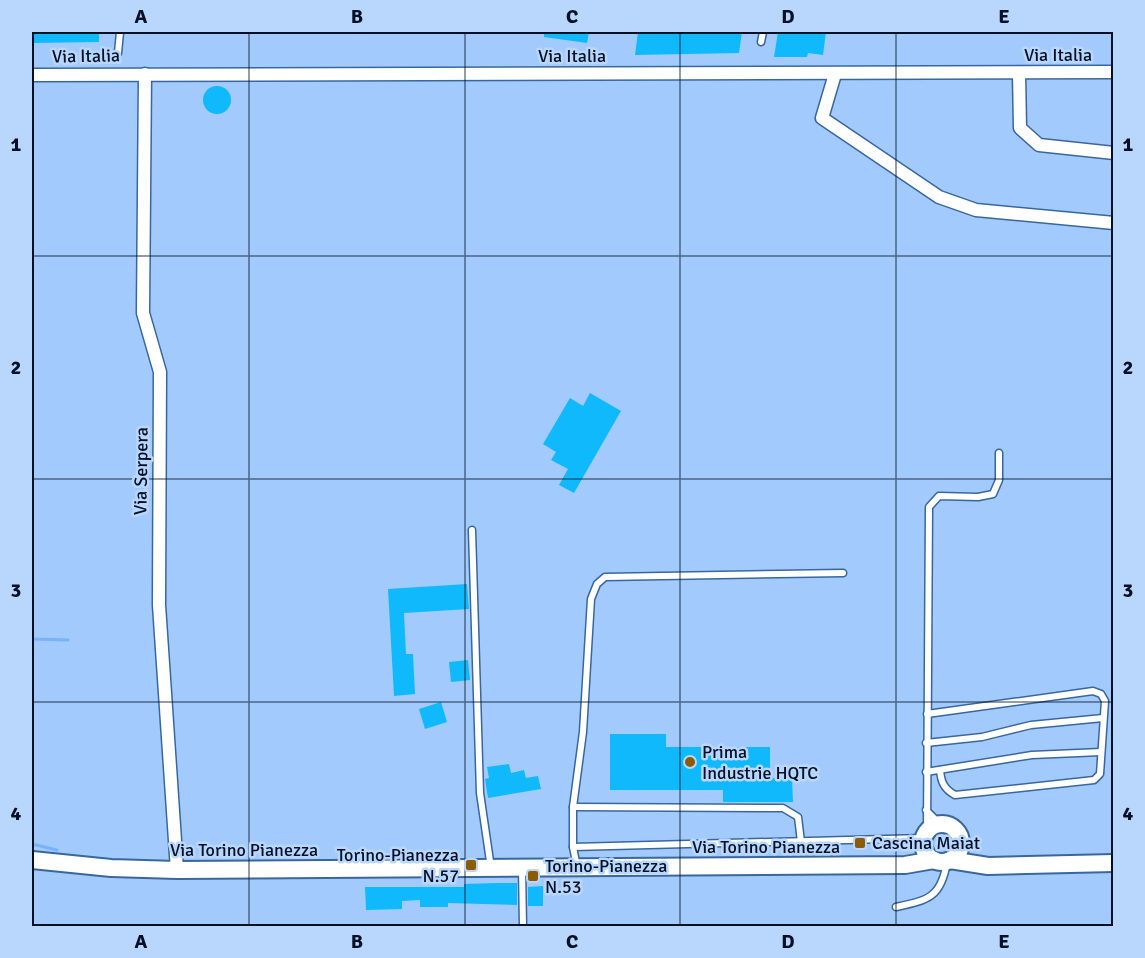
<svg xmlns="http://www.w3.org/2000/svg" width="1145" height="958" viewBox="0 0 1145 958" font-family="Signika,sans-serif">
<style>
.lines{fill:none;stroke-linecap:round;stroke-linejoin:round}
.stream{stroke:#77b3fb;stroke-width:3}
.building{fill:#10b9fc}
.lane-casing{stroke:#38679e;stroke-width:9}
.street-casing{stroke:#38679e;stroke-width:15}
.secondary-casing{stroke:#38679e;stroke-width:20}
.lane{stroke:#fff;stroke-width:6}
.street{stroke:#fff;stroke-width:12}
.secondary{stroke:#fff;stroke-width:16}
.grid{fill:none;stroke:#011026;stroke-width:1.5;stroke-opacity:0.55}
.poi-dot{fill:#8b5c02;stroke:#b9d7fc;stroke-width:2}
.labels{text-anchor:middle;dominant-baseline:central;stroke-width:5;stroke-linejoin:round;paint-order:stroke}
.street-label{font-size:18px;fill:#011026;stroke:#b9d7fc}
.poi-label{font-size:18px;fill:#011026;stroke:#b9d7fc;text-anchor:start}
.neatline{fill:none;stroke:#011026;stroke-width:2}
.grid-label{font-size:20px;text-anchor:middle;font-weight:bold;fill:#011026}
</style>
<rect width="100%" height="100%" fill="#a3cafc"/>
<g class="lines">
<!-- stream -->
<g class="stream">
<path d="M32 639 68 640"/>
<path d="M32 844 57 850"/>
</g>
</g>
<!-- building -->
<g class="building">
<path d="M32 32H99V42L32 43Z"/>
<path d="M544 32H589L587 43 544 37Z"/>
<path d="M638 32H742L739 53 635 55Z"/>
<path d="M778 32H826L823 55 808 53 807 57H774Z"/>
<circle cx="217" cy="100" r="14"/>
<path d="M590 393 621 411 574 493 559 485 568 469 551 460 556 452 543 444 570 398 583 406Z"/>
<path d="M467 584 469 609 404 613 406 654H413L415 694 394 696 388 589Z"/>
<path d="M468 660 470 680 451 682 449 662Z"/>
<path d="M441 702 447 722 425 729 419 709Z"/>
<path d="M610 734H666V747H770V778H792L793 802H723V790H610Z"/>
<path d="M509 764 511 773 524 770 526 778 538 776 541 789 488 798 485 779 489 778 487 767Z"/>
<path d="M497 883H517V905L448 903V907H420V900L402 901V909L366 910 365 887H464V884Z"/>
<path d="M543 886V906H528V887Z"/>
</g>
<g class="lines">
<!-- lane casing -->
<g class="lane-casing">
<g id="lane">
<path d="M761 42 763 32"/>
<path d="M118 53 120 32"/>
<path d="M472 530 480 793 491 868"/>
<path d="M927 714 1093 691 1101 694 1105 701 1100 774 1094 780 955 795C944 789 941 782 940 770"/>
<path d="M926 743 982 737 1031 725 1103 718"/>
<path d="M926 772 1032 755 1101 752"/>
<path d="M573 807 783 808 798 817 801 842"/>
<path d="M926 810 941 825"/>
<path d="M927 832 929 507 939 496 978 497 993 494 999 480V453"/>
<path d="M573 847V807L583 732 591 599 597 584 605 577 843 573"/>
<path d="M577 867 573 847 924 838"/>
<path d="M522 868 523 926"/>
<path d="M896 907C928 900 941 898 947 862"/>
</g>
</g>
<!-- street casing -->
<g class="street-casing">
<g id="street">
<path d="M1019 73 1020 128 1039 145 1114 153"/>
<path d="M145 74 143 313 160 372 159 605 177 870"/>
<path d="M835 74 822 118 939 197 976 210 1114 223"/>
<path d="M32 75 1114 72"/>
</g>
</g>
<!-- secondary casing -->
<g class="secondary-casing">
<g id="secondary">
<circle cx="942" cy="843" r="19"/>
<path d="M32 860 111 868 177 870 905 865 934 860"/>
<path d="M950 860 988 866 1114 863"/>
</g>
</g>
<!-- lane -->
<use href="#lane" class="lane"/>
<!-- street -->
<use href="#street" class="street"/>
<!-- secondary -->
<use href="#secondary" class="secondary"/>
</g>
<!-- grid -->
<path class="grid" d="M249 32V926M465 32V926M680 32V926M896 32V926M32 256H1114M32 479H1114M32 702H1114"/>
<!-- markers -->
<g class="poi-dot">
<circle cx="690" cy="762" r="6"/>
<rect x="854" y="837" width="12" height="12" rx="3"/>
<rect x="465" y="859" width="12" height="12" rx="3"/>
<rect x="527" y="870" width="12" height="12" rx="3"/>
</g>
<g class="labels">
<!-- street labels -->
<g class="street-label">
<text x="1058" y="55">Via Italia</text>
<text transform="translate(86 56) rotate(-1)">Via Italia</text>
<text x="572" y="56">Via Italia</text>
<text transform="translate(141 471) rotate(-89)">Via Serpera</text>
<text x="766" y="847">Via Torino Pianezza</text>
<text x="244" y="850">Via Torino Pianezza</text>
</g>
<!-- poi labels -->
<g class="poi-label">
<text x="702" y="752">Prima<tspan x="702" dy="21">Industrie HQTC</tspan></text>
<text x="872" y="843">Cascina Maiat</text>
<text x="459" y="855" text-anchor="end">Torino-Pianezza<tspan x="459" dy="21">N.57</tspan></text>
<text x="545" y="866">Torino-Pianezza<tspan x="545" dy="21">N.53</tspan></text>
</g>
</g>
<!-- border -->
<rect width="1145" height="958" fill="none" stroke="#b9d7fc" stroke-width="66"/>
<rect x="33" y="33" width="1079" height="892" class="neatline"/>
<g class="grid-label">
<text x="141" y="23">A</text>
<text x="357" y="23">B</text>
<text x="572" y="23">C</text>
<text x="788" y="23">D</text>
<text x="1004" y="23">E</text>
<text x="16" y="151">1</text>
<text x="1128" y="151">1</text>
<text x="16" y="374">2</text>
<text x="1128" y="374">2</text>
<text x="16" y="597">3</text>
<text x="1128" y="597">3</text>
<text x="16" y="820">4</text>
<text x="1128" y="820">4</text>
<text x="141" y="948">A</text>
<text x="357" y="948">B</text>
<text x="572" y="948">C</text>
<text x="788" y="948">D</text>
<text x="1004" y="948">E</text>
</g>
</svg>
